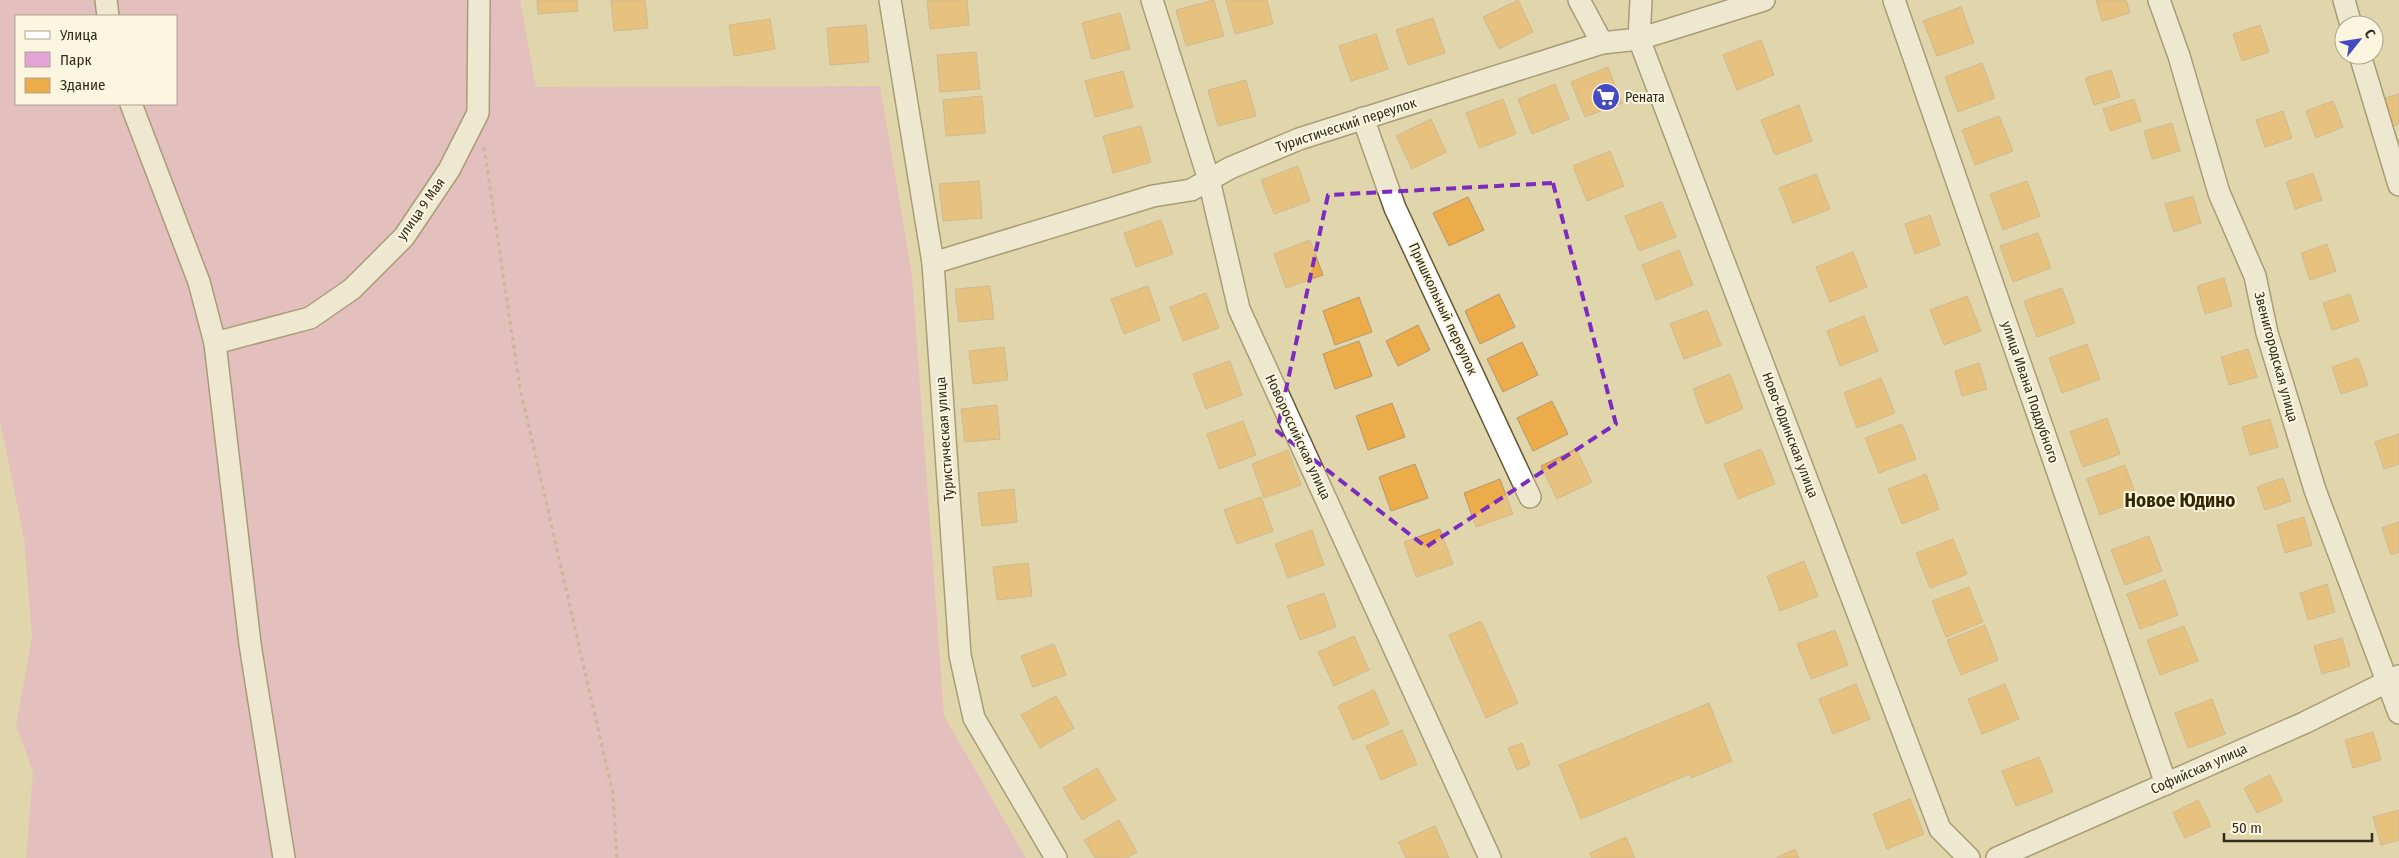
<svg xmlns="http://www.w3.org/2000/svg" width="2399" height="858" viewBox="0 0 2399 858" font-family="'Fira Sans Condensed',sans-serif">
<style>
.green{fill:#e4a4d6;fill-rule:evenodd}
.building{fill:#edac4a;stroke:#b29876}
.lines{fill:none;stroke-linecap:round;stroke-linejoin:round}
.minor-casing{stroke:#635833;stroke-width:24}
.path{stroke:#a59c7a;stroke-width:3;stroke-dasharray:4 4;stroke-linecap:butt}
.minor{stroke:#fff;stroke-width:21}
.marked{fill:none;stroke:#7b2cbf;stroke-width:4;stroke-dasharray:10 6;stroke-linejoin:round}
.labels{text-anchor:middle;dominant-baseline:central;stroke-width:4;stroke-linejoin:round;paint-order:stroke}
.poi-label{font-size:14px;fill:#312d1c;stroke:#fcf6e1;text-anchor:start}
.street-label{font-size:14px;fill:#312d1c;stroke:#fcf6e1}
.district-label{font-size:19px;font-weight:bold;fill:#322901;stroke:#fcf6e1}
</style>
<rect width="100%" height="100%" fill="#e1d5ab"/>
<!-- green -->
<path class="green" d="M0 0H520L536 87 880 86 912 276 944 716 1026 858H26L33 772 16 725 32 637 24 538 0 421ZM16 16H176V104H16Z"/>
<!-- building -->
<g class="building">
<path d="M537 0H577L578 11 538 14Z"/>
<path d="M611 0H645L648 28 614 31Z"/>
<path d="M927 0H967L969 25 930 29Z"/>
<path d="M1214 0 1224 36 1186 46 1176 10Z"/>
<path d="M1226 0H1267L1273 24 1235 34Z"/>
<path d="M1518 0 1533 32 1499 49 1483 17Z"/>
<path d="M2096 0H2126L2130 13 2102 21Z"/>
<path d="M1961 7 1974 43 1937 56 1923 21Z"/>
<path d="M1120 13 1130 49 1092 59 1082 23Z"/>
<path d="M1433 18 1445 53 1408 65 1396 30Z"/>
<path d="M770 19 775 49 734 56 729 25Z"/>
<path d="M866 25 869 62 830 65 827 28Z"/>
<path d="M2260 25 2269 52 2242 61 2233 34Z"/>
<path d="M1376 34 1388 69 1351 81 1339 46Z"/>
<path d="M1761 40 1774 75 1737 90 1723 55Z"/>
<path d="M976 52 980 89 940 92 937 55Z"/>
<path d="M1982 63 1995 98 1958 112 1945 77Z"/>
<path d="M1608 67 1622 103 1585 117 1571 82Z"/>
<path d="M2111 70 2120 97 2094 105 2085 78Z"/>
<path d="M1123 71 1133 107 1095 117 1085 81Z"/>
<path d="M1246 80 1256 116 1218 126 1208 90Z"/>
<path d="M1555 84 1569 119 1532 134 1518 99Z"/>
<path d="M2399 94V124L2393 126 2385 98Z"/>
<path d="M982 96 985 133 946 136 943 100Z"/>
<path d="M1503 99 1516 134 1479 148 1466 113Z"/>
<path d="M2134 99 2141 121 2110 131 2103 109Z"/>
<path d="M2333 101 2343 127 2316 138 2306 111Z"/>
<path d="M1799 105 1812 141 1775 155 1761 120Z"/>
<path d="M2283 111 2292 138 2265 147 2256 120Z"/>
<path d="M1999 116 2013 151 1975 165 1962 130Z"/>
<path d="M1431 119 1446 152 1412 169 1396 136Z"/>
<path d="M2172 123 2180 151 2152 159 2144 131Z"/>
<path d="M1141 126 1151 162 1113 173 1103 136Z"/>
<path d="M1610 151 1624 186 1587 201 1573 166Z"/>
<path d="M1298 166 1310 201 1274 214 1261 180Z"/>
<path d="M2313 173 2322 200 2295 209 2286 182Z"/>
<path d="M1816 174 1830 209 1793 223 1779 188Z"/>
<path d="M979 181 982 218 943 221 939 184Z"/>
<path d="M2027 181 2040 216 2003 230 1990 194Z"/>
<path d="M2193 196 2201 223 2174 232 2165 204Z"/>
<path d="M1468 197 1484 230 1449 246 1433 213Z"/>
<path d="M1662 202 1676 237 1639 251 1625 216Z"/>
<path d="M1930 215 1940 245 1915 254 1905 224Z"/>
<path d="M1161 220 1173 254 1136 267 1124 233Z"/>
<path d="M2038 233 2051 268 2013 282 2000 246Z"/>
<path d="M1310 240 1323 275 1286 288 1274 254Z"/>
<path d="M2327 244 2336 271 2310 280 2301 253Z"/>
<path d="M1679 250 1693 285 1656 300 1642 265Z"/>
<path d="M1853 252 1867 287 1830 302 1816 267Z"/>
<path d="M2224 278 2232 306 2205 314 2197 286Z"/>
<path d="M990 286 994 319 959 322 955 289Z"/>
<path d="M1148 286 1160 320 1124 334 1111 299Z"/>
<path d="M2062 288 2075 323 2037 337 2024 301Z"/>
<path d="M1206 293 1219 328 1183 341 1170 307Z"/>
<path d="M1499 294 1515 327 1480 344 1465 311Z"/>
<path d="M2350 294 2359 321 2332 330 2323 303Z"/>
<path d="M1967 296 1981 331 1944 345 1930 310Z"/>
<path d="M1359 297 1372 332 1335 345 1323 311Z"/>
<path d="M1707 310 1721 345 1684 359 1670 324Z"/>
<path d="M1864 316 1878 351 1840 366 1827 331Z"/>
<path d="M1418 325 1430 350 1398 366 1386 341Z"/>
<path d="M1359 341 1372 376 1335 389 1323 354Z"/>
<path d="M1522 342 1538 375 1503 392 1487 359Z"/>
<path d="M2087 344 2100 379 2062 393 2049 358Z"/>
<path d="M1004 347 1008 380 973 384 969 351Z"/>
<path d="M2248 349 2257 377 2229 385 2221 357Z"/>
<path d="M2358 358 2368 385 2341 394 2332 367Z"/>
<path d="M1230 361 1242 395 1206 409 1193 374Z"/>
<path d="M1979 363 1987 389 1962 396 1955 371Z"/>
<path d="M1730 374 1743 409 1706 424 1693 389Z"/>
<path d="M1881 378 1895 413 1857 428 1844 393Z"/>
<path d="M1552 401 1568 434 1533 451 1517 418Z"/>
<path d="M1392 403 1405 437 1368 450 1356 416Z"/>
<path d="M997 405 1000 439 965 442 961 409Z"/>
<path d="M2107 418 2120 454 2083 467 2070 432Z"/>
<path d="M2270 419 2278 447 2250 455 2242 427Z"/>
<path d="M1243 421 1256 455 1219 469 1207 434Z"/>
<path d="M1902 424 1916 459 1879 473 1865 438Z"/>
<path d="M2399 434V464L2384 469 2375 442Z"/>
<path d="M1576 449 1592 482 1557 499 1541 466Z"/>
<path d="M1761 449 1775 484 1738 499 1724 464Z"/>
<path d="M1288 450 1301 485 1264 498 1252 464Z"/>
<path d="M1415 464 1428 498 1391 511 1379 477Z"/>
<path d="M2125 465 2138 501 2100 515 2087 479Z"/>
<path d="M1926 474 1939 509 1902 524 1888 489Z"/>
<path d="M2283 478 2291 501 2265 510 2257 487Z"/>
<path d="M1500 479 1513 514 1476 527 1464 493Z"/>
<path d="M1014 489 1017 522 982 526 978 493Z"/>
<path d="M1261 497 1273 531 1237 544 1224 510Z"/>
<path d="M2304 517 2312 545 2285 553 2277 525Z"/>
<path d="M2399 522V552L2391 555 2382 528Z"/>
<path d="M1440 529 1453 564 1416 577 1404 542Z"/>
<path d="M1312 530 1324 565 1288 578 1275 544Z"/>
<path d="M2149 536 2162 571 2125 585 2111 550Z"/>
<path d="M1953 539 1967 574 1930 588 1916 553Z"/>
<path d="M1804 561 1818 596 1780 611 1767 576Z"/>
<path d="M1028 563 1032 596 997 600 993 567Z"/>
<path d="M2165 580 2178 615 2140 629 2127 594Z"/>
<path d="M2327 584 2335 612 2308 620 2300 593Z"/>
<path d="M1969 587 1983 622 1946 637 1932 601Z"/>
<path d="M1324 593 1336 627 1300 640 1287 606Z"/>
<path d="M1481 621 1518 703 1486 718 1449 635Z"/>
<path d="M1985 625 1998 660 1961 675 1947 640Z"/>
<path d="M2184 626 2198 661 2160 675 2147 640Z"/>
<path d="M1835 630 1848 665 1811 679 1797 644Z"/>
<path d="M1354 636 1369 670 1334 686 1318 652Z"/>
<path d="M2342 638 2350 666 2322 674 2314 646Z"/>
<path d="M1054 644 1066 675 1033 687 1021 656Z"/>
<path d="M1856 684 1870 719 1833 734 1819 699Z"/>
<path d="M2005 684 2019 719 1982 734 1968 699Z"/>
<path d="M1374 690 1389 724 1353 740 1338 706Z"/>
<path d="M1056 696 1074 728 1040 748 1021 715Z"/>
<path d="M2212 699 2225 734 2188 748 2175 713Z"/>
<path d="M1709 703 1732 761 1691 778 1690 774 1581 819 1559 765Z"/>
<path d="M1402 730 1417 764 1381 780 1366 746Z"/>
<path d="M2373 732 2381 760 2353 768 2345 740Z"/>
<path d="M1522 743 1530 765 1517 770 1508 748Z"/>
<path d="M2039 757 2053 792 2016 806 2002 771Z"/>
<path d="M1097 768 1116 800 1082 820 1063 788Z"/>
<path d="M2270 775 2283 801 2257 813 2244 788Z"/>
<path d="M1910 799 1924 834 1887 849 1873 814Z"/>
<path d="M2198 800 2211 826 2185 838 2173 813Z"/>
<path d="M2399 810V840L2381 845 2373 817Z"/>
<path d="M1119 820 1137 852 1127 858H1095L1084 840Z"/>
<path d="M1435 826 1449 858H1406L1399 842Z"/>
<path d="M1626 837 1635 858H1592L1590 853Z"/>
<path d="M1795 849 1799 858H1776Z"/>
</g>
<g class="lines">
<!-- minor casing -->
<g class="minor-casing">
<g id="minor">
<path d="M106 0 108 16"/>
<path d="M890 0 933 263 960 655 974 718 1056 858"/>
<path d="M1152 0 1209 180 1239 309 1490 858"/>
<path d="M1579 0 1602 43"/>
<path d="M1641 0 1639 39 1940 829 1969 858"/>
<path d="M1894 0 2166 784"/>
<path d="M2159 0 2179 56 2219 193 2255 276 2267 333 2315 490 2399 713"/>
<path d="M2344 0 2351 25"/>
<path d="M2360 55 2399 185"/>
<path d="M131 104 199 282 215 343 250 644 284 858"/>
<path d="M1363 118 1395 208 1530 497"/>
<path d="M933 263 1153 196 1191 190 1230 168 1299 139 1602 43 1639 39 1764 0"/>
<path d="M215 343 310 318 352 289 404 237 449 170 478 113 479 0"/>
<path d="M1997 858 2304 723 2399 676"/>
</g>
</g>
<!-- path -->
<path class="path" d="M484 147 520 388 613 794 617 858"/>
<!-- minor -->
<use href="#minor" class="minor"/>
</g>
<!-- marked area -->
<path d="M0 0H2399V858H0ZM1553 183 1616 424 1426 547 1277 431 1328 195Z" fill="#e1d5ab" fill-opacity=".55" fill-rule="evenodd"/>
<path class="marked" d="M1553 183 1616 424 1426 547 1277 431 1328 195Z"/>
<!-- icons -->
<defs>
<g id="supermarket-disc" transform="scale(1.4375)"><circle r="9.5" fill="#444bc0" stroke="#fcf6e1"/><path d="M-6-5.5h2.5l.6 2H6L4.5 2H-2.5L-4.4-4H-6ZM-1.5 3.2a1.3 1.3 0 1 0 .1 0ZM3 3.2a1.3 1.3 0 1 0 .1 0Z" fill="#fff"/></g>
</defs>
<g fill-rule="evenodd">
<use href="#supermarket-disc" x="1606" y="97"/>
</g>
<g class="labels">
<!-- poi labels -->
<g class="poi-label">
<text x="1625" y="97">Рената</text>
</g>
<!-- street labels -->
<g class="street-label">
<text transform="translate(1346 125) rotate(-18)">Туристический переулок</text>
<text transform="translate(421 209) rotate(-55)">улица 9 Мая</text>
<text transform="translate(1443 309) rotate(65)">Пришкольный переулок</text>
<text transform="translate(2276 357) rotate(75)">Звенигородская улица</text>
<text transform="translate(2030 392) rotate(71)">улица Ивана Поддубного</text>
<text transform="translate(1790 435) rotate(69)">Ново-Юдинская улица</text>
<text transform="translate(1298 437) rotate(65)">Новороссийская улица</text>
<text transform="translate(945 439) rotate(-94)">Туристическая улица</text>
<text transform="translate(2199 769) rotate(-24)">Софийская улица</text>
</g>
<!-- district labels -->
<g class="district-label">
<text x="2180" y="500">Новое Юдино</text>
</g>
</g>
<!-- legend -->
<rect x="15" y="15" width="162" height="90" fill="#fcf6e1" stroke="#aba692"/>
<rect x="25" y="31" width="25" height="8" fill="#ffffff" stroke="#aba692"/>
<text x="60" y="40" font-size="15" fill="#312d1c">Улица</text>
<rect x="25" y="52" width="25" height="15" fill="#e4a4d6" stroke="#aba692"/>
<text x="60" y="65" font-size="15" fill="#312d1c">Парк</text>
<rect x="25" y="78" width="25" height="15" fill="#edac4a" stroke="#aba692"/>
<text x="60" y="90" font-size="15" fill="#312d1c">Здание</text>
<!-- north arrow -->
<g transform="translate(2359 40) rotate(60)"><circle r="24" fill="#fcf6e1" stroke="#aba692"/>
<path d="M0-4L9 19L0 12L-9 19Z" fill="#444bc0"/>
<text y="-8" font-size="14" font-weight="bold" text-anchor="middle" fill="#312d1c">С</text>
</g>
<!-- scale -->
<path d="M2224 833v8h148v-8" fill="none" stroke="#312d1c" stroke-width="2.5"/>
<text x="2232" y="833" font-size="15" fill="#312d1c" stroke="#fcf6e1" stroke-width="4" paint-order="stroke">50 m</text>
</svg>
